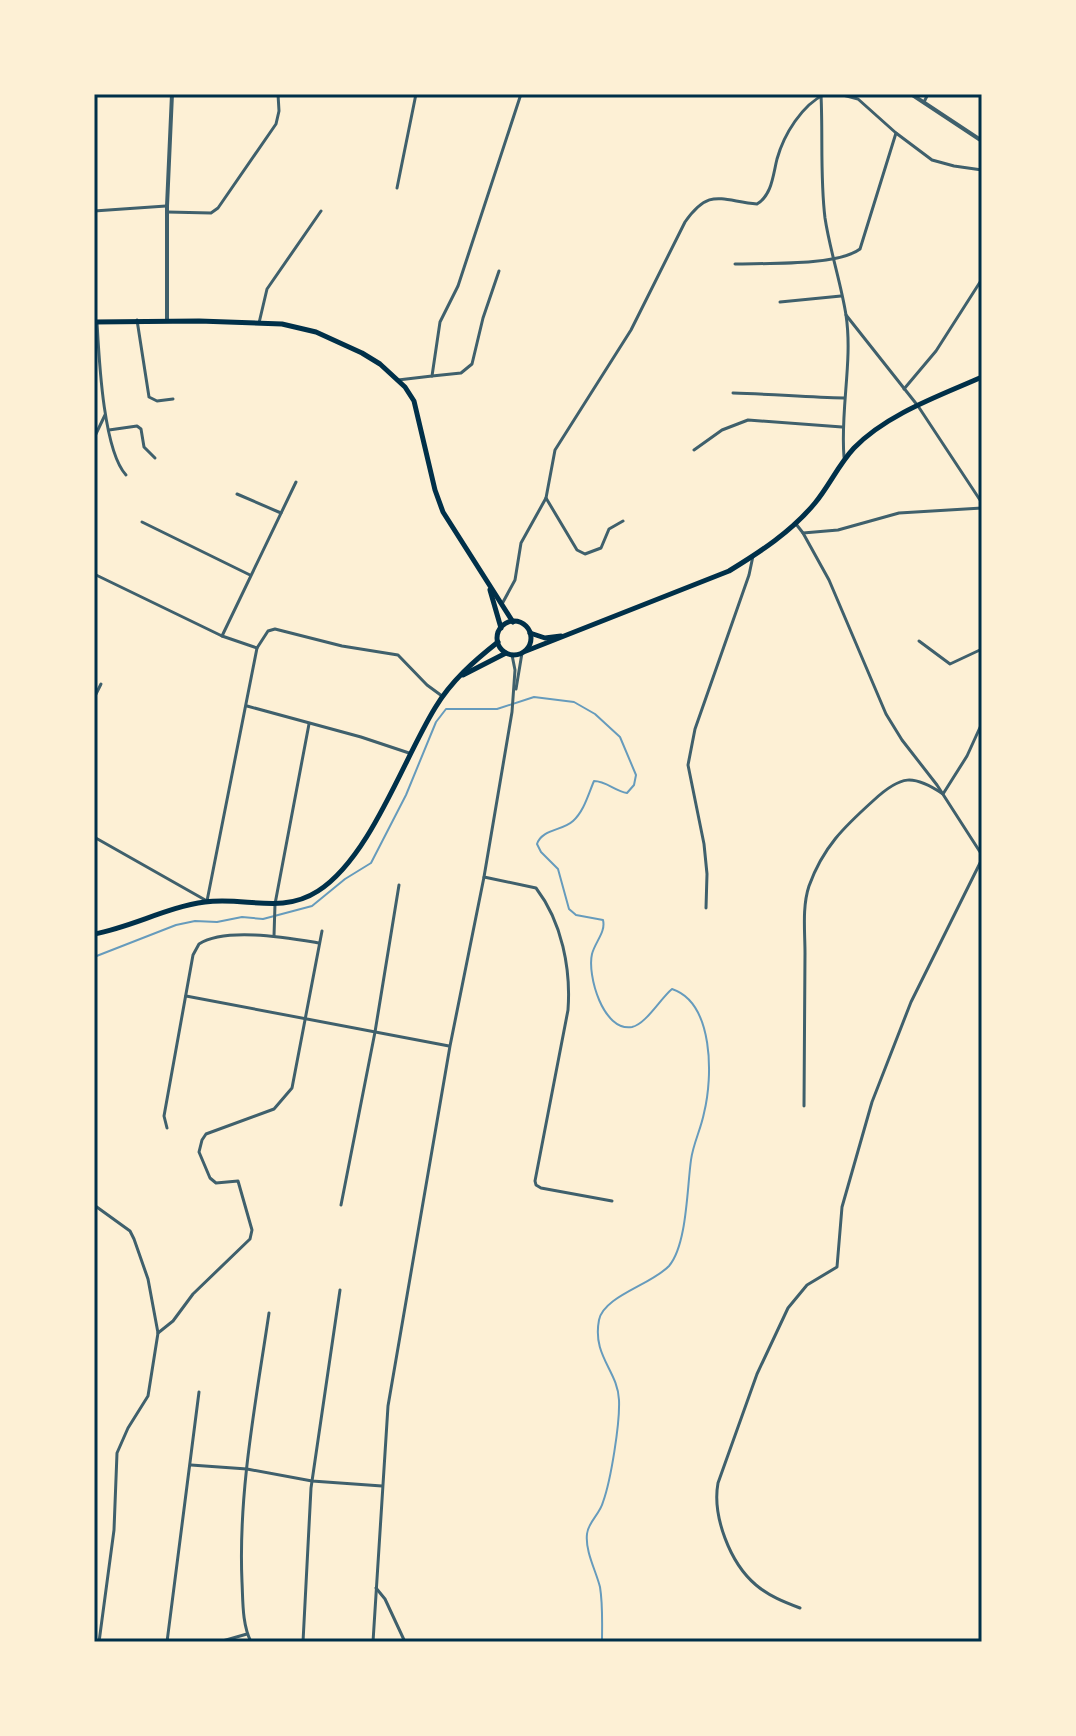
<svg xmlns="http://www.w3.org/2000/svg" width="1076" height="1736" viewBox="0 0 1076 1736" font-family="'Noto Serif',serif">
<style>
.lines{fill:none;stroke-linecap:round;stroke-linejoin:round}
.stream{stroke:#669bbc;stroke-width:2}
.minor{stroke:#3f606c;stroke-width:3}
.tertiary{stroke:#3f606c;stroke-width:4}
.secondary{stroke:#003049;stroke-width:5}
.primary{stroke:#003049;stroke-width:5}
.neatline{fill:none;stroke:#003049;stroke-width:3}
</style>
<rect width="100%" height="100%" fill="#fdf0d5"/>
<g class="lines">
<!-- stream -->
<path class="stream" d="M94 957 176 925 195 921 217 922 242 917 263 919 312 906 345 879 371 863 406 795 436 722 446 709H497L534 697 574 702 595 714 620 737 636 775 634 785 627 793C615 791 606 781 594 781 588 795 584 811 573 821 562 831 542 829 537 844L541 852 558 869 569 909 576 915 603 920C606 932 595 942 592 954 587 975 603 1032 632 1027 646 1024 660 999 672 989 714 1003 713 1077 704 1113 701 1129 693 1144 691 1160 687 1188 687 1245 669 1266 651 1285 604 1296 599 1320 592 1356 618 1371 619 1400 620 1423 611 1480 603 1502 600 1514 588 1522 587 1534 585 1551 596 1571 600 1587 603 1605 602 1624 602 1642"/>
<!-- minor -->
<g class="minor">
<path d="M821 95C823 136 820 178 825 218 830 251 841 283 846 315 853 361 840 410 844 457"/>
<path d="M924 102 928 94"/>
<path d="M896 133 932 160 954 166 982 170"/>
<path d="M397 188 416 94"/>
<path d="M94 211 166 206"/>
<path d="M167 212 211 213 218 208 276 124 279 111 278 94"/>
<path d="M735 264C764 263 838 266 860 249L896 133 858 99 839 94"/>
<path d="M780 302 841 296"/>
<path d="M846 315 918 406 982 503"/>
<path d="M137 320 149 397 157 401 173 399"/>
<path d="M97 322C99 357 103 450 126 475"/>
<path d="M259 323 267 289 321 211"/>
<path d="M432 376 461 373 472 364 483 318 499 271"/>
<path d="M398 380 432 376 440 322 458 286 521 94"/>
<path d="M904 389 936 351 982 279"/>
<path d="M733 393C771 394 806 397 844 398"/>
<path d="M109 430 137 426 141 429 144 447 155 458"/>
<path d="M94 438 105 415"/>
<path d="M694 450 722 430 748 420 842 427"/>
<path d="M237 494 281 513"/>
<path d="M546 498 577 550 585 554 601 548 609 529 623 521"/>
<path d="M142 522 250 575"/>
<path d="M796 524 803 533 838 530 899 513 982 508"/>
<path d="M803 533 829 580 886 714 902 740 937 785 982 855"/>
<path d="M94 574 222 636 257 648"/>
<path d="M502 604 515 580 521 543 546 498 555 450 631 330 685 222C709 188 719 200 757 204 772 195 773 175 777 159 784 134 802 105 825 94"/>
<path d="M222 636 296 482"/>
<path d="M919 641 950 664 982 649"/>
<path d="M516 689 522 653"/>
<path d="M94 698 101 684"/>
<path d="M247 706 361 737 409 753"/>
<path d="M94 837 207 901 257 648 268 631 275 629 342 646 398 655 427 685 442 696"/>
<path d="M484 877 536 888C562 922 571 969 568 1010L535 1181 536 1185 541 1188 612 1201"/>
<path d="M706 908 707 874 704 844 688 765 695 729 749 575 753 556"/>
<path d="M274 936 275 904 309 724"/>
<path d="M186 996 449 1046"/>
<path d="M804 1106C804 1055 805 1004 805 953 805 932 802 907 809 886 823 847 844 827 874 800 901 775 913 774 943 794L967 756 982 723"/>
<path d="M167 1128 164 1116 193 955 199 944C226 927 288 938 319 943"/>
<path d="M94 1205 130 1231 134 1239 148 1279 158 1333 148 1396 128 1428 117 1453 114 1530 99 1642"/>
<path d="M341 1205 375 1032 399 885"/>
<path d="M158 1333 173 1321 193 1294 250 1239 252 1230 238 1181 216 1183 210 1178 199 1152 202 1140 206 1134 274 1109 292 1088 322 931"/>
<path d="M191 1465 247 1469 312 1481 382 1486"/>
<path d="M376 1588 385 1599 405 1642"/>
<path d="M800 1608C784 1602 769 1596 756 1585 730 1563 712 1516 718 1483L757 1374 788 1308 807 1285 837 1267 842 1207 872 1102 911 1002 982 859"/>
<path d="M167 1642 199 1392"/>
<path d="M219 1642 247 1634"/>
<path d="M251 1642C242 1624 243 1601 242 1582 238 1492 256 1401 269 1313"/>
<path d="M303 1642 311 1488 340 1290"/>
<path d="M373 1642 388 1406 450 1046 484 877 512 712 515 670 512 655"/>
</g>
<!-- tertiary -->
<g class="tertiary">
<path d="M911 94 982 141"/>
<path d="M167 321V206L172 94"/>
</g>
<!-- secondary -->
<g class="secondary">
<path d="M463 675 506 653"/>
<path d="M94 934C132 927 167 907 205 902 244 896 281 915 318 891 370 858 403 760 435 708 451 681 474 661 498 642"/>
</g>
<!-- primary -->
<g class="primary">
<path d="M94 322 199 321 282 324 316 332 362 353 380 364 405 387 414 401 435 490 443 512 513 622"/>
<path d="M490 590 501 628"/>
<circle cx="514" cy="638" r="17"/>
<path d="M530 633 545 638 561 636"/>
<path d="M526 651 729 571C760 552 791 532 815 503 829 486 839 464 854 448 887 414 939 396 982 377"/>
</g>
</g>
<!-- border -->
<rect width="1076" height="1736" fill="none" stroke="#fdf0d5" stroke-width="192"/>
<rect x="96" y="96" width="884" height="1544" class="neatline"/>
</svg>
